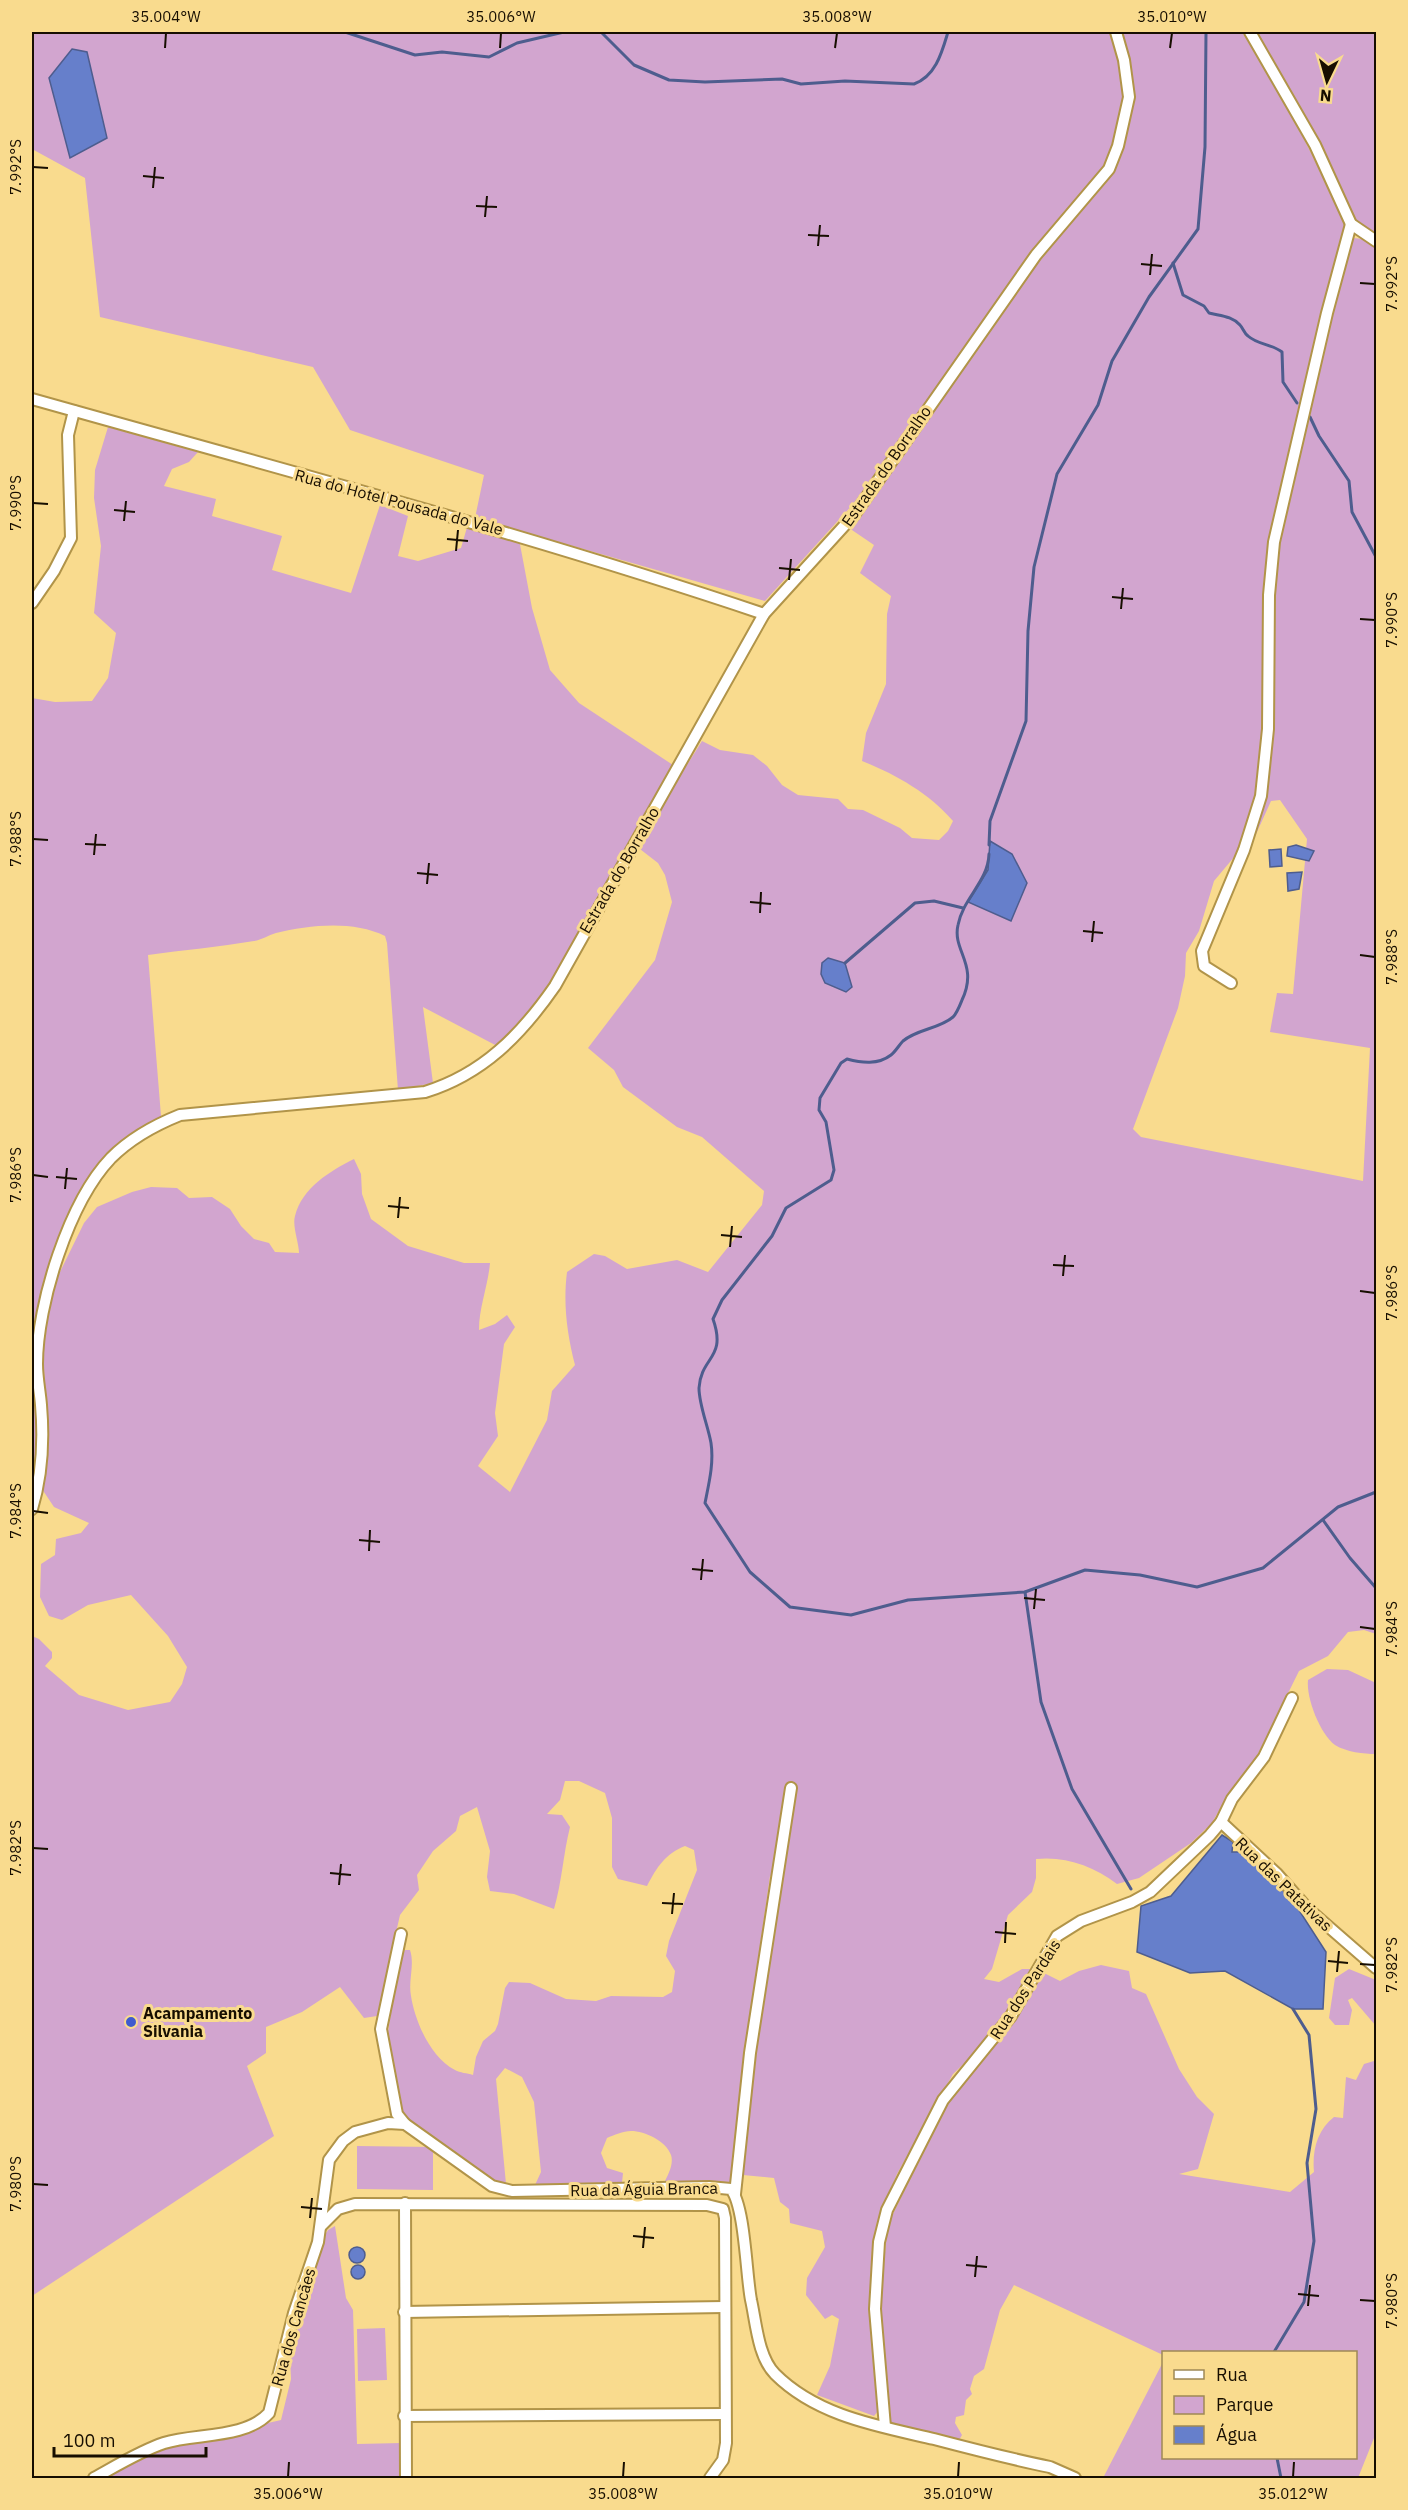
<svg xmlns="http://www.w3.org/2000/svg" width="1408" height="2510" viewBox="0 0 1408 2510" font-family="'IBM Plex Sans',sans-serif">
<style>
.green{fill:#d2a5cf;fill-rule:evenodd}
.water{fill:#667fcb;stroke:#4e5d8e;stroke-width:1.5}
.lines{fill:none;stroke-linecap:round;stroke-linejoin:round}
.stream{stroke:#4e5d8e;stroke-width:3}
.minor-casing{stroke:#b19449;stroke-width:14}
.minor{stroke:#fff;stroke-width:10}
.ticks{fill:none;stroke:#170e00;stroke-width:2}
.poi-dot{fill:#3f5bce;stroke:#f9db8e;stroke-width:2}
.labels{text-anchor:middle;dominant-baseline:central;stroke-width:6;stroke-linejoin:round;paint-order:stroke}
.street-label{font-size:16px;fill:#170e00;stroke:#f9db8e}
.poi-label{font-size:16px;font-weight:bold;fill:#170e00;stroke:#f9db8e;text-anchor:start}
.neatline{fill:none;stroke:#170e00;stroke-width:2}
.ticks-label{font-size:15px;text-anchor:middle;fill:#170e00}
</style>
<rect width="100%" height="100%" fill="#f9db8e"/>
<!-- green -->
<g class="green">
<path d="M32 32H1115L1128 86 1108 166 876 479 765 601 475 518 484 475 350 430 313 367 100 317 85 178 32 149Z"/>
<path d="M1119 32H1242L1282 95 1330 191 1345 225 1342 238 1349 242 1353 238 1364 239 1376 246V1634L1364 1630 1348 1632 1328 1656 1299 1671 1253 1764 1226 1798 1212 1823 1191 1843 1139 1878 1117 1884C1093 1866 1066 1856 1036 1859V1878L1032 1892 1008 1915 992 1969 984 1979 999 1982 1022 1969H1032L1031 1976 994 2035 953 2074 897 2174 877 2222 872 2246 871 2287 879 2410 874 2416 817 2395 830 2366 839 2319 832 2315 825 2319 806 2295 807 2278 825 2247 822 2231 790 2223 789 2209 780 2202 774 2178 743 2175C744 2074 766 1972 782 1873L770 1876 744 2058 732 2184 720 2181 664 2183C668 2175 674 2164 671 2155 666 2141 645 2131 631 2131 623 2131 614 2135 607 2138L601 2153 607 2168 623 2173 622 2183 535 2185 541 2172 534 2102 522 2077 505 2068 496 2079 506 2184 498 2183 406 2119 402 2111 387 2038 399 1962 405 1950H410C415 1965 408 1980 411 1996 415 2021 430 2057 455 2070 460 2073 467 2073 473 2075L476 2057 483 2041 495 2031 498 2024 505 1988 509 1982 530 1983 566 1999 596 2001 611 1996 663 1997 672 1992 675 1971 666 1956 669 1941 697 1870 694 1850 685 1846C665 1854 657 1867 647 1886L618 1879 612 1867V1818L605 1793 579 1781H565L560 1800 547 1814 562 1815 570 1827C563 1855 562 1882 554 1909L514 1894 490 1891 487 1877 490 1851 477 1807 460 1816 456 1831 433 1851 417 1875 419 1890 400 1915 377 2016 364 2018 340 1987 302 2012 266 2027V2053L247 2066 274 2136 32 2296V1636L39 1639 52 1652V1658L45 1666 79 1695 128 1710 170 1702 182 1684 187 1667 168 1636 131 1595 88 1605 62 1620 49 1616 40 1597 41 1564 55 1555 56 1539 81 1533 89 1523 54 1507 42 1489 48 1435 43 1353 50 1303 58 1276 84 1223 97 1207 132 1192 151 1187 177 1188 189 1198 212 1197 230 1209 241 1226 254 1239 269 1243 275 1252 299 1253C299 1243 292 1226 295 1216 302 1188 330 1171 354 1159L361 1174 362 1194 371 1219 408 1246 464 1263H490C488 1286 479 1307 479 1330L495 1324 507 1315 515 1327 504 1344 495 1413 498 1436 478 1466 510 1492 547 1420 552 1391 575 1365C567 1334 563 1304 567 1272L594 1254 605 1256 627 1269 677 1260 708 1272 762 1205 764 1191 702 1137 677 1127 623 1087 614 1070 588 1048 655 960 672 902 665 875 658 863 636 846 702 741 720 750 753 755 767 766 782 785 798 795 838 799 848 809 863 810 900 828 912 838 939 840 948 831 953 821C929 793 895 774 862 761L866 733 886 684 887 614 891 596 860 573 874 545 849 528 971 359 1041 256 1105 184 1116 166 1129 118ZM1280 800 1307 839 1293 994 1277 993 1270 1032 1370 1048 1363 1181 1141 1137 1133 1129 1178 1008 1185 976 1186 953 1199 931 1214 881 1240 850 1252 843 1271 801ZM990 841 1011 921 968 902 988 870Z"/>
<path d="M1253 32H1376V236L1357 224 1350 212 1312 128Z"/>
<path d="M108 427 198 452 189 462 172 469 164 486 216 499 212 516 282 536 272 570 351 593 380 505 408 516 398 556 418 561 461 548 468 524 519 539 532 608 550 670 579 703 673 765 543 995 524 1022 499 1047 423 1007 433 1083 398 1090 387 943 385 936C353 920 309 925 276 933 268 935 262 940 254 941 219 947 183 950 148 955L161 1116 100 1163 81 1189 43 1281V1297L32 1351V698L55 702 92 701 108 678 116 633 94 613 101 546 94 498 95 470Z"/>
<path d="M32 1370C44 1409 38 1456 32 1496Z"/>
<path d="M1327 1669 1348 1670 1376 1683V1754C1364 1754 1346 1752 1335 1745 1320 1734 1306 1698 1308 1680Z"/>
<path d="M1101 1965 1129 1971 1132 1988 1146 1994 1179 2069 1197 2097 1214 2114 1198 2169 1179 2174 1290 2192 1314 2172C1312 2151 1317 2130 1334 2117L1343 2118 1346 2077 1356 2080 1364 2064 1374 2061 1376 2063V2433L1358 2478H1103L1163 2362 1164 2458H1356V2352H1164L1163 2355 1014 2285 1000 2310 984 2369 974 2376 970 2389 972 2394 966 2400 964 2415 956 2417 955 2423 962 2435 959 2440 889 2423 880 2301 888 2224 945 2108 1042 1972 1060 1981 1079 1971Z"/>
<path d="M1349 1969 1376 1980V2026L1352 1998 1348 2000 1352 2010 1349 2025H1335L1329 2018 1335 1978Z"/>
<path d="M357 2146 433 2147V2190L357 2189Z"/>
<path d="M335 2226 346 2298 353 2310 357 2444 402 2443 404 2478H100L144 2455 180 2443 281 2420 291 2379 290 2358 308 2289 323 2238 328 2230Z"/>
<path d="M385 2328 387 2380 358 2381 357 2329Z"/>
</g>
<!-- water -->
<g class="water">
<path d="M72 49 87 52 107 138 70 158 49 78Z"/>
<path d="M990 841 1012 854 1027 883 1011 921 968 902 988 870Z"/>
<path d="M1296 845 1314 851 1309 861 1287 856 1288 847Z"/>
<path d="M1281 849 1282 866 1270 867 1269 850Z"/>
<path d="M1302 872 1299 889 1288 891 1287 873Z"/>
<path d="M828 958 845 963 852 987 846 992 825 983 821 974 822 963Z"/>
<path d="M1222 1835 1233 1842 1232 1852H1247L1277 1876 1326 1952 1323 2009H1293L1225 1971 1190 1973 1137 1952 1141 1906 1171 1896Z"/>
<circle cx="357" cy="2255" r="8"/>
<circle cx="358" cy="2272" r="7"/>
</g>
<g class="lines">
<!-- stream -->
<g class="stream">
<path d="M345 32 415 55 442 52 489 57 517 43 564 32"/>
<path d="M601 32 634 65 669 80 705 82 782 79 801 84 845 81 914 84C936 76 942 52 948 32"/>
<path d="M1173 263 1183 295 1204 306 1209 313C1221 316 1232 316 1240 325 1243 328 1244 333 1248 336 1258 345 1272 344 1282 352L1283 382 1297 403"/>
<path d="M1310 417 1319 436 1349 481 1352 512 1376 557"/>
<path d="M989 845 990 821 1026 721 1028 631 1034 567 1057 474 1098 405 1112 361 1149 297 1198 229 1205 147 1206 32"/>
<path d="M989 854C988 882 963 898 958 925 952 951 979 964 962 1000 960 1005 957 1013 953 1017 939 1029 917 1029 903 1041 899 1045 896 1051 891 1055 878 1065 862 1063 847 1059L841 1063 820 1098 819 1110 826 1122 834 1170 831 1180 786 1208 772 1236 722 1300 713 1319C727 1359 701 1356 699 1388 699 1405 708 1426 711 1443 714 1463 709 1483 705 1503L750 1572 790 1607 851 1615 908 1600 1025 1592 1085 1570 1140 1575 1197 1587 1263 1568 1338 1507 1376 1492"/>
<path d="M845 963 915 903 934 901 963 908"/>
<path d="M1323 1520 1350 1558 1376 1588"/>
<path d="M1025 1592 1041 1702 1072 1789 1131 1889"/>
<path d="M1274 2352 1304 2302 1314 2241 1307 2163 1316 2109 1309 2035 1293 2009"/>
<path d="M1277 2458 1281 2478"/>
</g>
<!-- minor casing -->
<g class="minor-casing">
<g id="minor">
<path d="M1250 32 1315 145 1351 224 1376 241"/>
<path d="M32 399C277 468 523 533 764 614"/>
<path d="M32 603 54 571 71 538 68 435 74 411"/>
<path d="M1231 983 1204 966 1202 951 1244 850 1261 796 1268 729 1269 595 1274 542 1327 313 1351 224"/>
<path d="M32 1509C42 1476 44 1440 41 1405 40 1392 37 1378 37 1364 37 1304 69 1202 111 1158 130 1139 155 1125 180 1115L425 1092C483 1074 521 1035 555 986L764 614 854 515 1036 255 1109 169 1118 146 1129 97 1124 60 1116 32"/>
<path d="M1221 1822 1277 1874 1307 1908 1376 1968"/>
<path d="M401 1934 381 2029 397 2114 405 2124"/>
<path d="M735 2194 750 2053 791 1788"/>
<path d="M405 2203 406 2478"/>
<path d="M321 2226 338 2209 355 2204 707 2205 723 2209 725 2218 726 2443 723 2460 710 2478"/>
<path d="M404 2312 724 2307"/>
<path d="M404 2416 725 2414"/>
<path d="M885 2427 875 2309 879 2242 887 2210 943 2100 1011 2016 1057 1936 1081 1921 1132 1902 1150 1892 1210 1835 1221 1822 1232 1799 1264 1757 1292 1698"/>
<path d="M94 2478C116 2466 140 2451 164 2443 196 2433 245 2439 269 2413L294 2313 318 2242 329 2160 343 2141 355 2132 388 2123 405 2124 492 2186 512 2191 709 2187 731 2189C745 2207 746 2274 751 2300 756 2322 758 2357 775 2374 817 2416 878 2426 934 2439 972 2449 1011 2459 1050 2467L1075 2478"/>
</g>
</g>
<!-- minor -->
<use href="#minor" class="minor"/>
</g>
<!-- ticks -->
<path class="ticks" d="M165 48 166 33M500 48 501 33M835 48 837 33M1170 48 1172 33M33 167 48 168M143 176 164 178M153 188 155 167M476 206 497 207M485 217 487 196M808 235 829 236M818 246 820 225M1141 264 1162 266M1150 275 1152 254M1360 283 1375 284M33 503 48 504M114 510 135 512M124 521 126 501M447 539 468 541M456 551 458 530M779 568 800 570M789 580 791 559M1112 597 1133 599M1121 609 1123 588M1360 619 1375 620M33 839 48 840M85 844 106 845M94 855 96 834M417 873 438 875M427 884 429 863M750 902 771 904M760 913 761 892M1083 931 1103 933M1092 942 1094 921M1360 955 1375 957M33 1175 48 1177M56 1177 77 1179M65 1189 67 1168M388 1206 409 1208M398 1218 400 1197M721 1235 742 1237M730 1247 732 1226M1053 1265 1074 1266M1063 1276 1065 1255M1360 1291 1375 1293M33 1511 48 1513M359 1540 380 1542M369 1551 370 1530M692 1569 713 1571M701 1580 703 1559M1024 1598 1045 1600M1034 1609 1036 1589M1360 1627 1375 1629M33 1848 48 1849M330 1873 351 1875M339 1885 341 1864M662 1903 683 1904M672 1914 674 1893M995 1932 1016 1934M1005 1943 1006 1922M1328 1961 1348 1963M1360 1964 1375 1965M1337 1972 1339 1951M33 2184 48 2185M301 2207 322 2209M310 2218 312 2198M633 2236 654 2238M643 2248 645 2227M966 2265 987 2267M975 2277 977 2256M1298 2294 1319 2296M1360 2300 1375 2301M1308 2306 1310 2285M288 2477 289 2462M623 2477 624 2462M958 2477 959 2462M1293 2477 1294 2462"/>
<!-- markers -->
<circle class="poi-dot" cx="131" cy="2022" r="6"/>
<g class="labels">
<!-- street labels -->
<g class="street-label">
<text transform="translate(886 466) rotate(-55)">Estrada do Borralho</text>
<text transform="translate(399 502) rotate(15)">Rua do Hotel Pousada do Vale</text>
<text transform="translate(619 870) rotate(-60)">Estrada do Borralho</text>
<text transform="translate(1284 1884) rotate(44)">Rua das Patativas</text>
<text transform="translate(1025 1989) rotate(-57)">Rua dos Pardais</text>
<text transform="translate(644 2189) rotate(-1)">Rua da Águia Branca</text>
<text transform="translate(293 2327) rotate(-74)">Rua dos Cancães</text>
</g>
<!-- poi labels -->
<g class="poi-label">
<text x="143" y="2013">Acampamento<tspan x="143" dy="18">Silvania</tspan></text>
</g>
</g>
<!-- border -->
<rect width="1408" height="2510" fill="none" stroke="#f9db8e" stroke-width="66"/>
<!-- legend -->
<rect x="1162" y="2351" width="195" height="108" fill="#f9db8e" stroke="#9f8955" stroke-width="1.5"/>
<rect x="1174" y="2370" width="30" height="9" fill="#ffffff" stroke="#9f8955" stroke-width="1.5"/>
<text x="1216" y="2381" font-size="18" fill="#170e00">Rua</text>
<rect x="1174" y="2396" width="30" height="18" fill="#d2a5cf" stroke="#9f8955" stroke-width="1.5"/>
<text x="1216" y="2411" font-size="18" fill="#170e00">Parque</text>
<rect x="1174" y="2426" width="30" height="18" fill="#667fcb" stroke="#9f8955" stroke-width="1.5"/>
<text x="1216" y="2441" font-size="18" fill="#170e00">Água</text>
<!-- north arrow -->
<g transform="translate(1327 81) rotate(185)" stroke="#f9db8e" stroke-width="4.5" paint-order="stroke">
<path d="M0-4.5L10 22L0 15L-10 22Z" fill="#170e00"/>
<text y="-9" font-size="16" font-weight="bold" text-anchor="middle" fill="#170e00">N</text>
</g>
<!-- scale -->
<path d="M54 2447v9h152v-9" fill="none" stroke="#170e00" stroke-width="3"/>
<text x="63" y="2447" font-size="18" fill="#170e00" stroke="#f9db8e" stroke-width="4.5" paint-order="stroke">100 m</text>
<rect x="33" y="33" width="1342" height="2444" class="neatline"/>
<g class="ticks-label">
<text x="166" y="22">35.004°W</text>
<text x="501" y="22">35.006°W</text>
<text x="837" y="22">35.008°W</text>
<text x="1172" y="22">35.010°W</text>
<text transform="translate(16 167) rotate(-90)" y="5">7.992°S</text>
<text transform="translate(1392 284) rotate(-90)" y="5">7.992°S</text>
<text transform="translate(16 503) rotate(-90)" y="5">7.990°S</text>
<text transform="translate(1392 620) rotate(-90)" y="5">7.990°S</text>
<text transform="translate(16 839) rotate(-90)" y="5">7.988°S</text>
<text transform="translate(1392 957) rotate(-90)" y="5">7.988°S</text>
<text transform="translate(16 1175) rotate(-90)" y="5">7.986°S</text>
<text transform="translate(1392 1293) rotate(-90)" y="5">7.986°S</text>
<text transform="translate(16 1511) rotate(-90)" y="5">7.984°S</text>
<text transform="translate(1392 1629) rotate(-90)" y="5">7.984°S</text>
<text transform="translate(16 1848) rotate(-90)" y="5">7.982°S</text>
<text transform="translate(1392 1965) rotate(-90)" y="5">7.982°S</text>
<text transform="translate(16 2184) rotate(-90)" y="5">7.980°S</text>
<text transform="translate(1392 2301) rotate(-90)" y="5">7.980°S</text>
<text x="288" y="2499">35.006°W</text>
<text x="623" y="2499">35.008°W</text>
<text x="958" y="2499">35.010°W</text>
<text x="1293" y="2499">35.012°W</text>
</g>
</svg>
